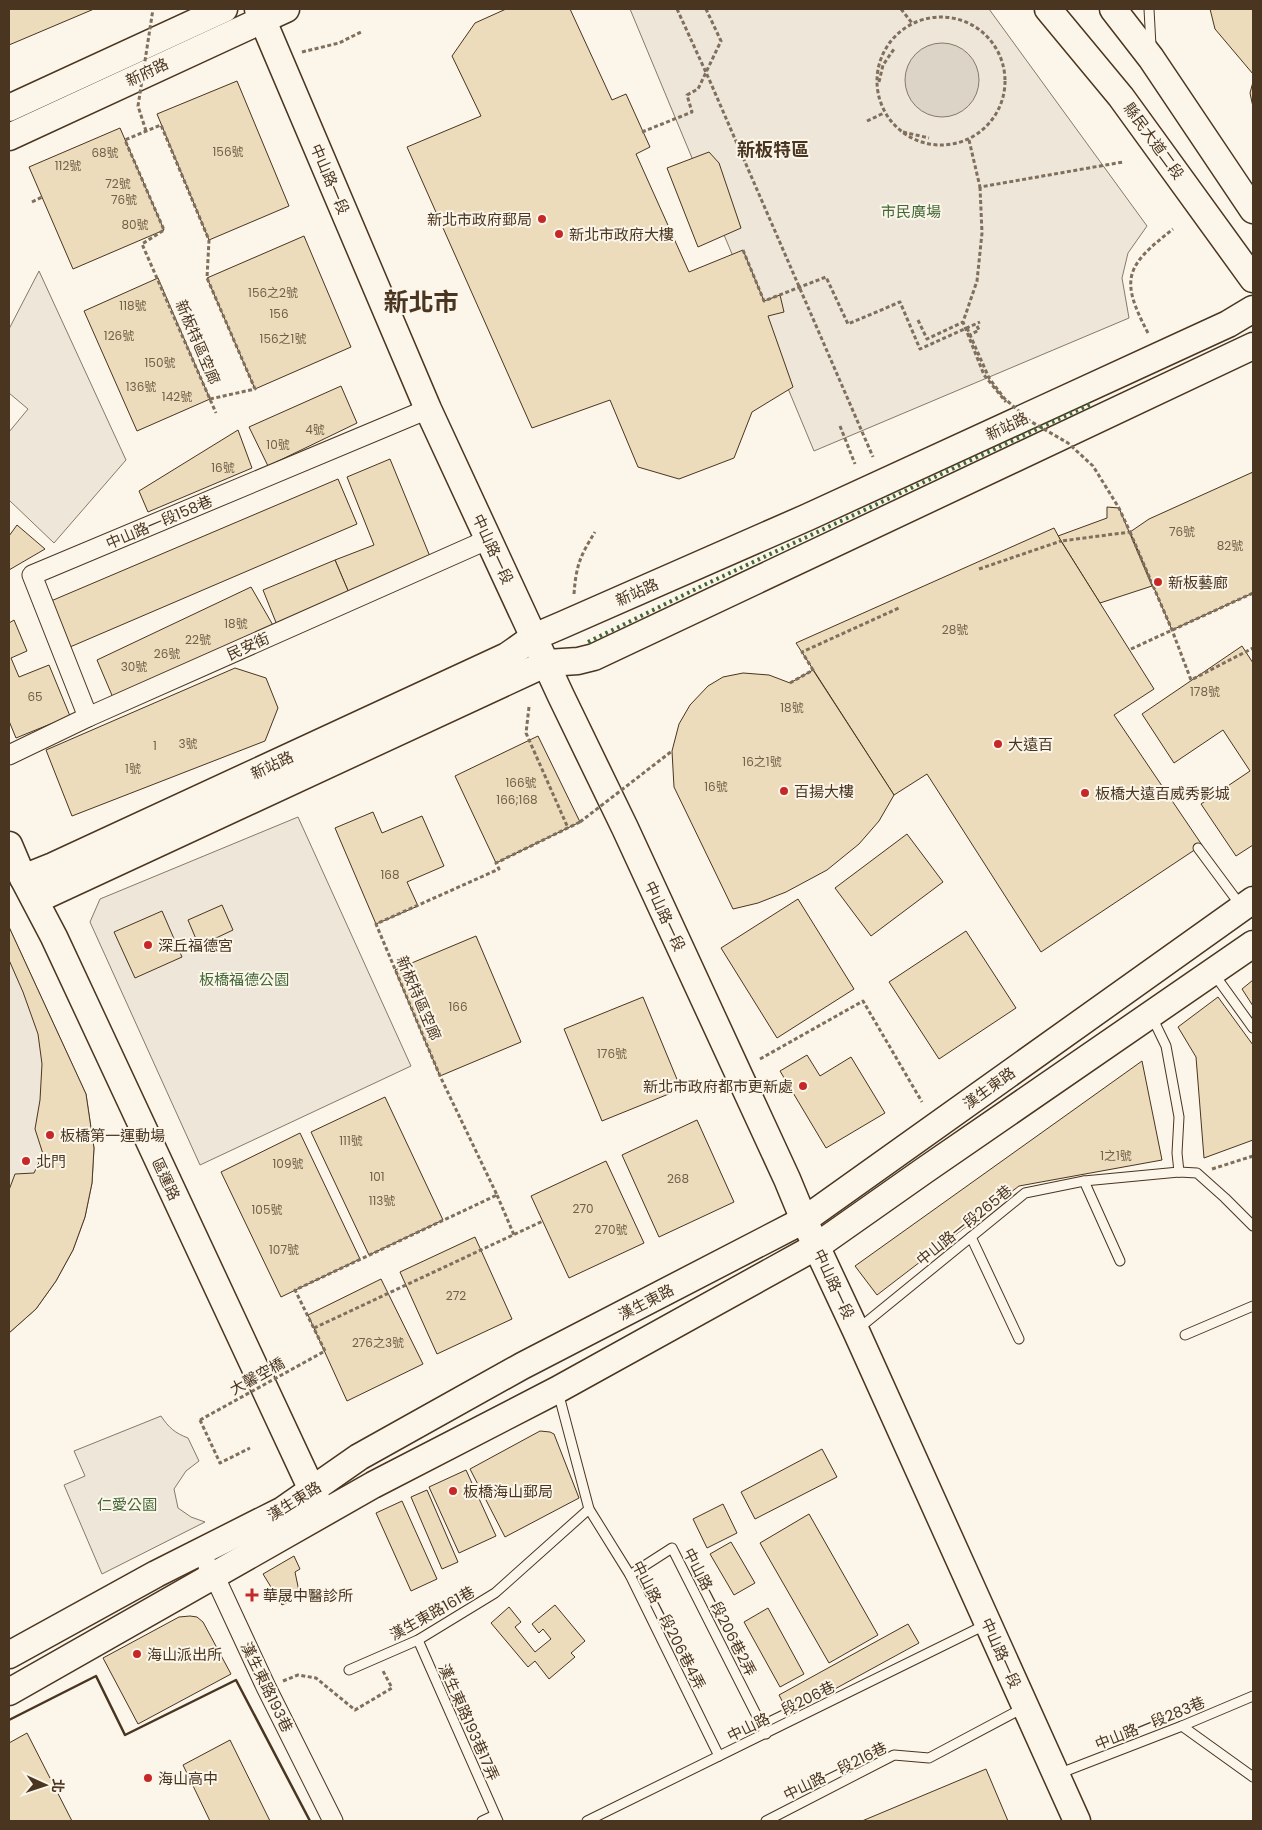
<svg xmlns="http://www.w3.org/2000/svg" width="1262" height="1830" viewBox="0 0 1262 1830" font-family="Poppins,'Noto Sans TC',sans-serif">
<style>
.green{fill:#ede6d9;stroke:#887966}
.water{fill:#dcd4c6;stroke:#887966}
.building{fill:#ecdcbc;stroke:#4a3520}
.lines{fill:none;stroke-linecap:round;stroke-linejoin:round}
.lane-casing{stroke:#4a3520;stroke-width:11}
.street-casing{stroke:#4a3520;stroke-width:21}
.secondary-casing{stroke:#4a3520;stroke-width:29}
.path{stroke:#7f6f5c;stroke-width:3;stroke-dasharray:4 2.5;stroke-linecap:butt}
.lane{stroke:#fbf6e9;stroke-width:9}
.street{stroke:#fbf6e9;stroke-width:19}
.secondary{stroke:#fbf6e9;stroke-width:26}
.path-bridge{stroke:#7f6f5c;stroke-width:3;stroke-dasharray:4 2.5;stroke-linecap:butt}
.hedge{stroke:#436837;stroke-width:4;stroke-dasharray:2.5 4;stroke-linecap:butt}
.wall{stroke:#4a3520;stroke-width:2.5}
.poi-dot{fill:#c62828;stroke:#fbf6e9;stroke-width:2}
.labels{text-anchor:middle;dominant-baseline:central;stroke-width:4;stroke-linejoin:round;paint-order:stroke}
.number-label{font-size:12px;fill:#725f47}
.street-label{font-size:15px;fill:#4a3520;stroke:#fbf6e9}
.park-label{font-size:15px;fill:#436837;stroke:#fbf6e9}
.poi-label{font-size:15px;fill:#4a3520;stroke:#fbf6e9;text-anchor:start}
.quarter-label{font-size:18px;font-weight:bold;fill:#4a3520;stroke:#fbf6e9}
.town-label{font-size:25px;font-weight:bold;fill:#4a3520;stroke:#fbf6e9}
</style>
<rect width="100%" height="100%" fill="#fbf6e9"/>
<!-- green -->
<g class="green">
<path d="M630 9H989L1147 226 1128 253 1122 278 1129 318 814 451Z"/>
<path d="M39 271 126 460 54 543 9 500V432L28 409 9 393V329Z"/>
<path d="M298 817 411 1066 200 1165 90 922 100 899Z"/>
<path d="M9 927 86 1094 94 1148 92 1183 85 1217 73 1250 56 1281 36 1309 9 1333Z"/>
<path d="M161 1416C169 1428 175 1433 188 1438L199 1461 186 1471 174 1489 178 1508 191 1517 205 1522 102 1574 64 1485 85 1476 74 1451Z"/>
</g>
<!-- water -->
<circle class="water" cx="942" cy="80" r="37"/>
<!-- building -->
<g class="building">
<path d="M9 9H94L9 45Z"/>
<path d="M506 9H570L612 100 626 94 650 147 636 154 689 272 743 250 764 301 780 295 784 312 768 316 793 387 752 412 734 458 679 479 638 467 610 400 532 428 407 147 481 116 452 56 475 23Z"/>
<path d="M1210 9H1253V74L1215 29Z"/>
<path d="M237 81 289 206 209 240 157 114Z"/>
<path d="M1253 82V107L1250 93Z"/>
<path d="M120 128 164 230 73 269 29 167Z"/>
<path d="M709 152 719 163 741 228 698 247 667 168Z"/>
<path d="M304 236 351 347 255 389 207 278Z"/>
<path d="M158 278 210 399 137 431 84 311Z"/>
<path d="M341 386 357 423 268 466 249 427Z"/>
<path d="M238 430 252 468 148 512 139 491Z"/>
<path d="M390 459 431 559 349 593 335 560 374 545 347 477Z"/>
<path d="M1253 472V593L1172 630 1130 532 1149 519Z"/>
<path d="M338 479 357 524 70 647 51 601Z"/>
<path d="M1107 507 1119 508 1152 586 1100 603 1058 536 1107 518Z"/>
<path d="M17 525 45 549 9 570V536Z"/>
<path d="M1054 528 1061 541 1154 689 1114 715 1202 845 1041 952 927 774 894 795 796 643Z"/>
<path d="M335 560 349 593 277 625 263 590Z"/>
<path d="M251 587 274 627 114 700 97 660Z"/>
<path d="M14 620 27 651 11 658 19 677 49 665 70 716 16 738 9 721V623Z"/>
<path d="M1242 646 1253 663V845L1236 856 1201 804 1250 771 1223 730 1174 763 1142 714Z"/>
<path d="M235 668 266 678 278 708 265 741 72 816 46 750Z"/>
<path d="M813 670 894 795 879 821 859 844 827 870 786 892 758 903 733 909 674 787 672 751 679 724 690 705 708 686 723 677 743 673 769 675 790 683Z"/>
<path d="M538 736 580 822 496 863 455 776Z"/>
<path d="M373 812 382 833 422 816 444 866 407 882 418 906 376 924 335 828Z"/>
<path d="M907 834 943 882 871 936 835 888Z"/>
<path d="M798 899 854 989 777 1038 721 948Z"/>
<path d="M222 905 233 930 199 946 188 920Z"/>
<path d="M162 911 182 957 135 978 114 932Z"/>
<path d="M9 927 86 1094 94 1148 92 1183 85 1217 73 1250 56 1281 36 1309 9 1333V1190L15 1174 34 1173 43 1154 35 1129 40 1100 42 1064 38 1034 23 992 9 960Z"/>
<path d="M966 931 1016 1008 939 1059 889 982Z"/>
<path d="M476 936 521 1042 440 1076 395 970Z"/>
<path d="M1253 980V1006L1242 989Z"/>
<path d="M643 997 681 1089 602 1121 564 1029Z"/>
<path d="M1218 997 1253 1045V1140L1204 1158 1196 1057 1178 1027Z"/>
<path d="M807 1055 820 1076 851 1057 885 1113 826 1148 780 1071Z"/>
<path d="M1142 1061 1162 1160 1019 1186 877 1295 855 1266Z"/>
<path d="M385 1097 443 1220 369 1255 311 1132Z"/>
<path d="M697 1120 734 1202 659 1237 622 1155Z"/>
<path d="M300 1133 360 1259 281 1297 221 1172Z"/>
<path d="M606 1161 644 1243 569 1278 531 1196Z"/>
<path d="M475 1237 512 1319 437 1354 400 1272Z"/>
<path d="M381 1279 423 1364 347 1401 308 1315Z"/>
<path d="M540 1431 550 1432 554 1434 579 1498 505 1537 470 1469Z"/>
<path d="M822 1449 837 1477 755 1519 741 1492Z"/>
<path d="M466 1470 496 1536 459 1553 429 1487Z"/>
<path d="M427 1490 458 1562 442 1569 411 1497Z"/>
<path d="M402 1501 437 1579 411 1591 376 1513Z"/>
<path d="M723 1504 737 1533 707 1548 693 1519Z"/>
<path d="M809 1514 878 1635 829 1663 760 1543Z"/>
<path d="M731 1542 755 1583 734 1595 710 1554Z"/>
<path d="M294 1556 300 1569 295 1572 300 1596 282 1605 263 1574Z"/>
<path d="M555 1605 585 1641 571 1653 575 1657 549 1679 535 1661 528 1667 491 1623 509 1607 521 1622 515 1627 535 1652 551 1639 543 1629 539 1633 532 1624Z"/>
<path d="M768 1608 804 1674 780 1687 744 1622Z"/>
<path d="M190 1616 197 1617 203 1622 231 1674 138 1724 103 1658 179 1617Z"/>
<path d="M908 1624 919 1643 789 1714 779 1695Z"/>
<path d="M27 1733 72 1821H9V1743Z"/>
<path d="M230 1740 270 1821H210L183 1765Z"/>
<path d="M986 1769 1008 1821H862Z"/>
</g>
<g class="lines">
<!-- lane casing -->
<g class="lane-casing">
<g id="lane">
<path d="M1149 9 1151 46"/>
<path d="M1198 848 1241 906"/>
<path d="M1214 974 1253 1028"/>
<path d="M1152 1017 1166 1046 1179 1117 1177 1153 1179 1172"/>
<path d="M1084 1181 1120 1261"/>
<path d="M971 1237 1019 1339"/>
<path d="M858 1329 1025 1193 1084 1181 1179 1172 1197 1173 1225 1198 1253 1226"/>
<path d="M1185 1335 1253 1306"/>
<path d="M558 1392 589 1509 630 1575 719 1756"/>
<path d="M630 1575 672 1548 766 1734"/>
<path d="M418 1640 498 1821"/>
<path d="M349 1670 418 1640 495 1593 589 1509"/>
<path d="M1182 1726 1253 1777"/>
<path d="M1058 1774 1182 1726 1253 1696"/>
<path d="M482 1821 495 1815"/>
<path d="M587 1821 985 1625"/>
<path d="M766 1821 894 1755 929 1758 1023 1708"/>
</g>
</g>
<!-- street casing -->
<g class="street-casing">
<g id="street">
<path d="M88 717 32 575 428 409"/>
<path d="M9 755 88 717 489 539"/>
<path d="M208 1566 214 1575 266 1687 333 1821"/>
</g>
</g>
<!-- secondary casing -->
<g class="secondary-casing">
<g id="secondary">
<path d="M258 9 428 409 561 696 625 828 787 1179 804 1220 856 1331 1077 1821"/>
<path d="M1048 9 1121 97 1253 279"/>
<path d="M1113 9 1151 58 1253 210"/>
<path d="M9 108 224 9"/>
<path d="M9 137 286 9"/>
<path d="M9 845 23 878 54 937 319 1505"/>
<path d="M23 878 53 866 507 656 534 637 562 625 808 517 1228 324 1253 309"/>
<path d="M36 900 547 663 578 661 594 657 1253 346"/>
<path d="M9 1655 156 1574 283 1510 359 1457 522 1366 804 1220 1253 900"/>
<path d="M9 1692 373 1485 557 1390 817 1246 925 1170 1253 944"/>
</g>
</g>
<!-- path -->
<g class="path">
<path d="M677 9 709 79 873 457"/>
<path d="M901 9 912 23"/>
<circle cx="941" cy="81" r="64"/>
<path d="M302 52 339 43 363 31"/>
<path d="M879 82 883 65 894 49"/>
<path d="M867 121 884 113"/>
<path d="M903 132 929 138"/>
<path d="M969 140 980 187 1123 162"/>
<path d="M980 187 982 233 977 281 963 322 984 375 1006 402"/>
<path d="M32 202 42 197"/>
<path d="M918 320 927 339 963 322"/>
<path d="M1148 333C1119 278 1126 266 1173 229"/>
<path d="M968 336 979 330 976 324"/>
<path d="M210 399 255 389 207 278 209 240 161 125 125 140 164 230 142 244 216 413"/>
<path d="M840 426 855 464"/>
<path d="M1130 532 1172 630 1191 680 1253 648"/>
<path d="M979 569 1061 541"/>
<path d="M574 594C576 566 580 556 595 532"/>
<path d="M1131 649 1253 593"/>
<path d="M790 683 813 670 802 652 899 608"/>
<path d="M529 707 526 733 568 828"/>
<path d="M760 1059 863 1001 922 1102"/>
<path d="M1212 1169 1253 1156"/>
<path d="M497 1195 514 1235"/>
<path d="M314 1328 543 1221"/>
<path d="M325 1351 295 1290 497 1195 440 1076 376 924 499 869 496 863 580 822"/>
<path d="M200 1420 220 1463 250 1448"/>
<path d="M283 1681 298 1675 316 1678 355 1710 392 1688 383 1671"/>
</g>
<!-- lane -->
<use href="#lane" class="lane"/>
<!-- street -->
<use href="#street" class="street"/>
<!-- secondary -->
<use href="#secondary" class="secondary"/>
<!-- path-bridge -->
<g class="path-bridge">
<path d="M146 131 138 106 153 9"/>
<path d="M642 132 692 112 687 95 698 89 721 41 706 9"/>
<path d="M743 250 764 301 826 277 848 324 900 302 920 349 980 322"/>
<path d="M967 328 989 378 1004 398 1030 421 1068 443 1093 466 1119 508 1130 532 1061 541"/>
<path d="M580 822 672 751"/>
<path d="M200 1420 325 1351"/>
</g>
<!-- hedge -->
<path class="hedge" d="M588 642 702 586 1093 403"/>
<!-- wall -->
<path class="wall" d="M9 1720 96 1676 125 1735 236 1680 310 1821"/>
</g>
<!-- markers -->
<g class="poi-dot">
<circle cx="542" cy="219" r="5"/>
<circle cx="559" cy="234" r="5"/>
<circle cx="1158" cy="582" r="5"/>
<circle cx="998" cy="744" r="5"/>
<circle cx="784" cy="791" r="5"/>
<circle cx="1085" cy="793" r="5"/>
<circle cx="148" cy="945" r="5"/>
<circle cx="803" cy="1086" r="5"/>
<circle cx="50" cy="1135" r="5"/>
<circle cx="26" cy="1161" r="5"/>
<circle cx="453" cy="1491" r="5"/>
<path d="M249.5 1587.5h5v5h5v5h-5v5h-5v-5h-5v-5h5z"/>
<circle cx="137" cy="1654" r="5"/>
<circle cx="148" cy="1778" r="5"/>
</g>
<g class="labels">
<!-- number labels -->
<g class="number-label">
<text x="228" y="151">156號</text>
<text x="105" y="152">68號</text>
<text x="68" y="165">112號</text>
<text x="118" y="183">72號</text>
<text x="124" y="199">76號</text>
<text x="135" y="224">80號</text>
<text x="273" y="292">156之2號</text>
<text x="133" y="305">118號</text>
<text x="279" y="313">156</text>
<text x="119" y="335">126號</text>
<text x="283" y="338">156之1號</text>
<text x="160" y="362">150號</text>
<text x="141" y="386">136號</text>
<text x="177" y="396">142號</text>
<text x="315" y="429">4號</text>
<text x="278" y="444">10號</text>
<text x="223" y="467">16號</text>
<text x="1182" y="531">76號</text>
<text x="1230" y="545">82號</text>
<text x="236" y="623">18號</text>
<text x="955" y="629">28號</text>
<text x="198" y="639">22號</text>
<text x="167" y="653">26號</text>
<text x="134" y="666">30號</text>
<text x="1205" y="691">178號</text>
<text x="35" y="696">65</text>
<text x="792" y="707">18號</text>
<text x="188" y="743">3號</text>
<text x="155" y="745">1</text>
<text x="762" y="761">16之1號</text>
<text x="133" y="768">1號</text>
<text x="521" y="782">166號</text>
<text x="716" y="786">16號</text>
<text x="517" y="799">166;168</text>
<text x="390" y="874">168</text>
<text x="458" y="1006">166</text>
<text x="612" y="1053">176號</text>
<text x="351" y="1140">111號</text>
<text x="1116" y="1155">1之1號</text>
<text x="288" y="1163">109號</text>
<text x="377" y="1176">101</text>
<text x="678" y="1178">268</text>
<text x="382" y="1200">113號</text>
<text x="583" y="1208">270</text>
<text x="267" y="1209">105號</text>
<text x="611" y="1229">270號</text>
<text x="284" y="1249">107號</text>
<text x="456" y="1295">272</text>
<text x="378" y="1342">276之3號</text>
</g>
<!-- street labels -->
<g class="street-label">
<text transform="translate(147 72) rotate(-25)">新府路</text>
<text transform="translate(1154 141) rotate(54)">縣民大道二段</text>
<text transform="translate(330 179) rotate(67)">中山路一段</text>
<text transform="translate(198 342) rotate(67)">新板特區空廊</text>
<text transform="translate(1007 426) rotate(-25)">新站路</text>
<text transform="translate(159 522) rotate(-23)">中山路一段158巷</text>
<text transform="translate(493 549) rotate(65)">中山路一段</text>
<text transform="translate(637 592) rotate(-24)">新站路</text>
<text transform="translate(248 646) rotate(-24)">民安街</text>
<text transform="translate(272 765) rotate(-25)">新站路</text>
<text transform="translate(665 916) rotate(65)">中山路一段</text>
<text transform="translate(419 998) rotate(67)">新板特區空廊</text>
<text transform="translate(989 1088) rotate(-36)">漢生東路</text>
<text transform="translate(166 1179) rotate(65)">區運路</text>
<text transform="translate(964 1225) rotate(-39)">中山路一段265巷</text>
<text transform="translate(834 1284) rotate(65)">中山路一段</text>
<text transform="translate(646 1302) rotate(-27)">漢生東路</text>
<text transform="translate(257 1376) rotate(-29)">大馨空橋</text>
<text transform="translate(294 1501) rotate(-32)">漢生東路</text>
<text transform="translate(720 1612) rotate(63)">中山路一段206巷2弄</text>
<text transform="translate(432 1613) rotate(-29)">漢生東路161巷</text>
<text transform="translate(669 1625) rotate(63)">中山路一段206巷4弄</text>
<text transform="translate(1001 1653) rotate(66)">中山路一段</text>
<text transform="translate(267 1687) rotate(64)">漢生東路193巷</text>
<text transform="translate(781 1711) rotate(-26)">中山路一段206巷</text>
<text transform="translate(469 1722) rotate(66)">漢生東路193巷17弄</text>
<text transform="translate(1150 1723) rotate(-22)">中山路一段283巷</text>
<text transform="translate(835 1771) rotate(-26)">中山路一段216巷</text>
</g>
<!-- park labels -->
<g class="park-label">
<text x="911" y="211">市民廣場</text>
<text x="244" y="979">板橋福德公園</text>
<text x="127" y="1504">仁愛公園</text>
</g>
<!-- poi labels -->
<g class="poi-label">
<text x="532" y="219" text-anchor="end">新北市政府郵局</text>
<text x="569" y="234">新北市政府大樓</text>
<text x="1168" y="582">新板藝廊</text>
<text x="1008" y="744">大遠百</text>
<text x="794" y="791">百揚大樓</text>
<text x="1095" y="793">板橋大遠百威秀影城</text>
<text x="158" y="945">深丘福德宮</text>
<text x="793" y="1086" text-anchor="end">新北市政府都市更新處</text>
<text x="60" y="1135">板橋第一運動場</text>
<text x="36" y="1161">北門</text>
<text x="463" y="1491">板橋海山郵局</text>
<text x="263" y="1595">華晟中醫診所</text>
<text x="147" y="1654">海山派出所</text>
<text x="158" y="1778">海山高中</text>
</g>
<!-- quarter labels -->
<g class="quarter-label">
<text x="773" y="149">新板特區</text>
</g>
<!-- town labels -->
<g class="town-label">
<text x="421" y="302">新北市</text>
</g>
</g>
<!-- border -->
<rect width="1262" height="1830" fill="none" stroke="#4a3520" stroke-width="20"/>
<!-- north arrow -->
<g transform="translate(45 1785) rotate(93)" stroke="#fbf6e9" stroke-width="4" paint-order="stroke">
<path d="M0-4L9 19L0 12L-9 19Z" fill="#4a3520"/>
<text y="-8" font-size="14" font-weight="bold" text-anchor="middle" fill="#4a3520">北</text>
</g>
</svg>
